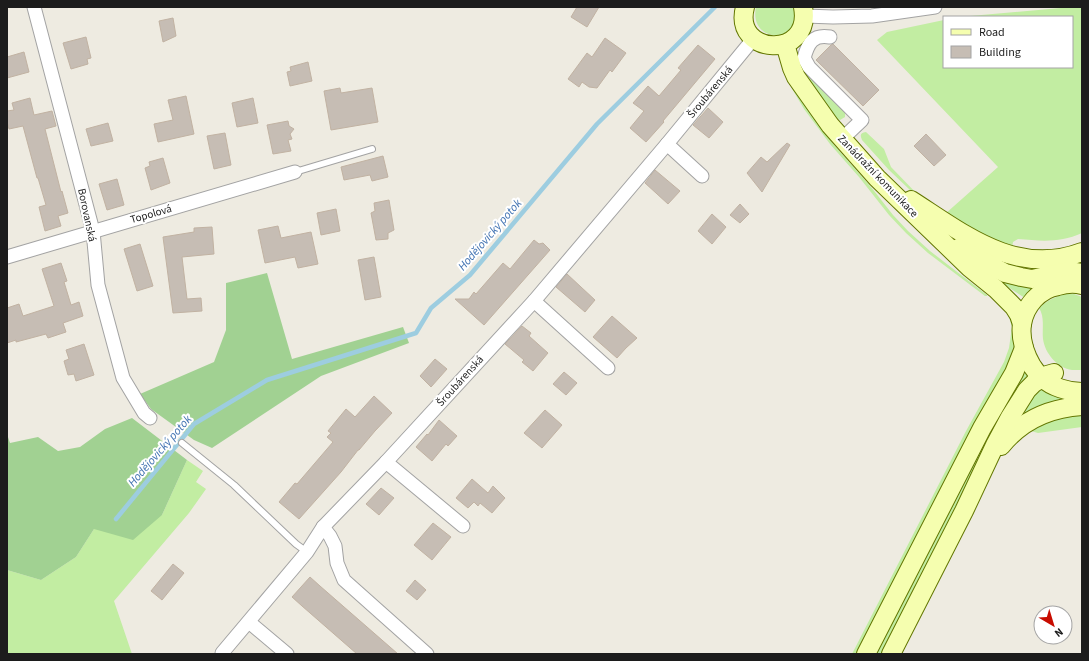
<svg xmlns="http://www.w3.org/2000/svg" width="1089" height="661" viewBox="0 0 1089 661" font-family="'Source Sans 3',sans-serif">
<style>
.grass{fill:#c2eda2}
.forest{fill:#a1d192}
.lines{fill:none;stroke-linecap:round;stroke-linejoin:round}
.stream{stroke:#9dcde0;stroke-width:4.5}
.building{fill:#c6bdb4;stroke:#c1b2a2}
.service-casing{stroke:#a3a3a3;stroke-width:8}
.minor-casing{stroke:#a3a3a3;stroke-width:15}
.secondary-casing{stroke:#627600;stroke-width:20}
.service{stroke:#fff;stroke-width:6}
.minor{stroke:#fff;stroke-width:13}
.secondary{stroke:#f5feaf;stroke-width:18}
.labels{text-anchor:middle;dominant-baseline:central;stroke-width:4;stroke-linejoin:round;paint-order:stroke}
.street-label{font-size:11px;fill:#1c1c1c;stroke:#fff}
.water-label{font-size:12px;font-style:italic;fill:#4273b2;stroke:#fff}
</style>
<rect width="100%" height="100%" fill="#eeebe1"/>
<!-- grass -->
<g class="grass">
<path d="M756 7H794C794 11 796 16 795 20 791 44 749 40 756 7Z"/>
<path d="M1072 7H1082V233C1060 243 1041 241 1018 239L1013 242 1012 249 988 240 924 202 910 190 889 170 862 140C860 135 860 133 866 132L884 149 891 167 919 196 945 214 998 167 877 40 887 32 944 20V67H1072V17H959Z"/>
<path d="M809 75 845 112V117L840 120 837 118 810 83 806 76Z"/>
<path d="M792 85 808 111 835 146 871 187 893 215 908 231 930 251 987 295V296H985L928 253 906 233 889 215 859 177 830 144 804 109 791 87Z"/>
<path d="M994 278 1040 285 1028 300Z"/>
<path d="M1065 294H1074L1082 297V370C1079 370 1075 370 1072 370 1058 368 1045 354 1043 339 1042 329 1045 317 1039 308 1047 301 1054 297 1065 294Z"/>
<path d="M998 300 1009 311 1015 328 1014 347 1008 365 963 445 857 654H852L966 431 1004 362 1009 348 1012 327 1008 314 1005 309 998 303Z"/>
<path d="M1026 371 1030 378 882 654H875L1001 409Z"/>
<path d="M1038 388 1075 399 1037 409 1020 416Z"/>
<path d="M1082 414V427L1038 433 1031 431 1050 420Z"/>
<path d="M187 460 203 471 196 482 206 489 189 513 114 601 132 654H7V570L41 580 76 557 94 529 162 515Z"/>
</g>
<!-- forest -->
<g class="forest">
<path d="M267 273 292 359 403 327 409 343 321 376 212 448 194 440 151 409 140 394 214 362 226 330V283Z"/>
<path d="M132 418 187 460 162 515 133 540 94 529 76 557 41 580 7 570V434L10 443 38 437 58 451 80 447 105 429Z"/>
</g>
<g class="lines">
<!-- stream -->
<path class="stream" d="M116 519 194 424 267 380 416 333 431 308 470 275 597 124 715 7"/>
</g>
<!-- building -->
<g class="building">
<path d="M577 7H599L587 27 571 17Z"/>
<path d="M173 18 176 36 163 42 159 21Z"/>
<path d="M86 37 91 58 87 59 88 64 71 69 63 43Z"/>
<path d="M605 38 626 53 612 72 610 70 597 88 589 87 582 82 579 87 568 79 587 53 592 57Z"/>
<path d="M833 44 879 90 863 106 816 60 831 45Z"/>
<path d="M698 45 715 59 663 121 664 122 646 142 630 128 644 111 633 103 648 86 659 96 681 70 678 68Z"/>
<path d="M24 52 29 72 7 78V57Z"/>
<path d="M308 62 312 81 290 86 287 72 291 71 290 67Z"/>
<path d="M340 88 341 93 372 88 378 122 331 130 324 91Z"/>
<path d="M186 96 194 134 158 142 154 124 173 120 168 100Z"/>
<path d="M30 98 34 115 52 111 56 126 45 129 61 192 62 191 68 213 58 216 61 226 45 231 39 207 46 205 38 178H37L23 126 9 129 7 122V111L14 110 12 103Z"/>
<path d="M253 98 258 123 237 127 232 103Z"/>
<path d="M708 108 723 122 709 138 693 125Z"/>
<path d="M288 121 289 126 294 129 290 134 292 139 288 140 291 151 273 154 267 125Z"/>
<path d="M108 123 113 141 91 146 86 129Z"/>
<path d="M225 133 231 165 214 169 207 136Z"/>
<path d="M926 134 946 155 934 166 914 146Z"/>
<path d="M787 143 790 145 762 192 747 173 761 157 767 162Z"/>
<path d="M383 156 388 177 372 181 370 175 344 180 341 167Z"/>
<path d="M163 158 170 183 151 190 145 168 150 166 149 162Z"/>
<path d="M655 170 680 191 668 204 645 183Z"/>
<path d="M117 179 124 205 107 210 99 184Z"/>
<path d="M389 200 394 230 388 233V239L376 240 371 213 375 211 374 203Z"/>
<path d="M740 204 749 214 740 223 730 215Z"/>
<path d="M336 209 340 231 321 235 317 213Z"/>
<path d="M712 214 726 227 712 244 698 231Z"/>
<path d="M278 226 281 238 311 232 318 264 298 268 295 257 265 263 258 230Z"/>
<path d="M212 227 214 254 182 257 187 299 201 298 202 311 173 313 163 237 194 232V228Z"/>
<path d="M534 240 539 244 543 243 550 250 484 325 455 299H469L474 292 476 294 503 263 510 269Z"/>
<path d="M140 244 153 286 137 291 124 249Z"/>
<path d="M374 257 381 297 365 300 358 260Z"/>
<path d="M61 263 67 281 64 282 71 305 79 302 83 316 63 323 66 332 48 338 46 334 16 342V340L7 343V308L19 304 23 316 54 306 42 269Z"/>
<path d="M567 274 595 300 585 312 556 287Z"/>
<path d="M612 316 637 338 626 348 617 358 593 337Z"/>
<path d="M522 326 531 333 529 336 548 353 533 371 522 362 524 360 505 344Z"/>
<path d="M84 344 94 375 76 381 74 374 68 375 64 361 69 359 66 350Z"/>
<path d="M435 359 447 369 431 387 420 376Z"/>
<path d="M564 372 577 383 566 395 553 384Z"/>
<path d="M374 396 392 413 375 431 359 450H358L341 472 299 519 279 502 295 483 297 484 333 442 327 437 331 433 328 431 346 409 355 417Z"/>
<path d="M545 410 562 425 542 448 524 433Z"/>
<path d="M439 420 457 436 448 446 446 444 432 461 416 447 427 434 428 435Z"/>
<path d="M472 479 488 493 493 486 505 498 492 513 480 503 478 506 474 502 468 508 456 498Z"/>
<path d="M381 488 394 498 379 515 366 504Z"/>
<path d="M433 523 451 537 432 560 414 545Z"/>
<path d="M173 564 184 573 162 600 151 591Z"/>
<path d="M310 577 320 586 398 654H357L302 606 292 597Z"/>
<path d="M415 580 426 590 417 600 406 591Z"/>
</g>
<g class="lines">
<!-- service casing -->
<g class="service-casing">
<g id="service">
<path d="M295 172 372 149"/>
<path d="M182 443 234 485 296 544 307 552"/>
</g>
</g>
<!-- minor casing -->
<g class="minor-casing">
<g id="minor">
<path d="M34 7 93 231 98 285 123 378 144 413 150 418"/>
<path d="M805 16 833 17 872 16 935 7"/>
<path d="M830 37C813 34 808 43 804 58L809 67 862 120 842 139"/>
<path d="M667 144 702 176"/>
<path d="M7 257 295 172"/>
<path d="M534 301 608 368"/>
<path d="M386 462 463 526"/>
<path d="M323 527 330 536 335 546 337 563 344 580 427 654"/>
<path d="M249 622 287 654"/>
<path d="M222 653 307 552 323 527 386 462 534 301 667 144 754 38"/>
</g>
</g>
<!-- secondary casing -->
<g class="secondary-casing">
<g id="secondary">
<path d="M745 7C732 56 813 60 803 7"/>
<path d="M785 44 792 68 796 77 830 125 877 178 970 268 996 289 1014 307 1019 315 1022 324"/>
<path d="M911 200C964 234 1016 277 1082 252"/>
<path d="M958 248 1005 273 1021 277 1032 279 1068 271 1082 273"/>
<path d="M1082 285C1074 283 1065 284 1058 286 1039 289 1025 306 1022 324 1020 338 1025 354 1032 366 1035 370 1038 375 1042 378 1052 387 1068 392 1082 392"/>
<path d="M1001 446C1022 420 1049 408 1082 406"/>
<path d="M866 654 982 428 1014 373 1024 348"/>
<path d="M891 654 964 511 995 445 1010 417 1027 390 1034 383 1047 375 1054 373"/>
</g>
</g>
<!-- service -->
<use href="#service" class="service"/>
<!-- minor -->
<use href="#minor" class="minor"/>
<!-- secondary -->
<use href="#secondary" class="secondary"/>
</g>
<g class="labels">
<!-- street labels -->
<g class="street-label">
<text transform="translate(710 92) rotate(-50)">Šroubárenská</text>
<text transform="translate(878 176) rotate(46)">Zanádražní komunikace</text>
<text transform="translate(151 214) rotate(-16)">Topolová</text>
<text transform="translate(87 215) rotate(78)">Borovanská</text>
<text transform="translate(460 381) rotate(-48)">Šroubárenská</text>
</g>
<!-- water labels -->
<g class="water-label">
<text transform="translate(490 235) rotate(-49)">Hodějovický potok</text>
<text transform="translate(160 451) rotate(-49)">Hodějovický potok</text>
</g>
</g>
<!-- border -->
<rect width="1089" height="661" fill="none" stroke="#1c1c1c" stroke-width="16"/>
<!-- legend -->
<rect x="943" y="16" width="130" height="52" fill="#ffffff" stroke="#a4a4a4"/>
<rect x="951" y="29" width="20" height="6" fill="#f5feaf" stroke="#a4a4a4"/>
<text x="979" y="36" font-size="12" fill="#1c1c1c">Road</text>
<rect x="951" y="46" width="20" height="12" fill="#c6bdb4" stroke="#a4a4a4"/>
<text x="979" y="56" font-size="12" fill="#1c1c1c">Building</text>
<!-- north arrow -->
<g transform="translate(1053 625) rotate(142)"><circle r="19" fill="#ffffff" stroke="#a4a4a4"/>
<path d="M0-3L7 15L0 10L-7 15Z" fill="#c80c00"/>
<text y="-6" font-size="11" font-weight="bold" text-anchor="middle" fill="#1c1c1c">N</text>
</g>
</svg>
